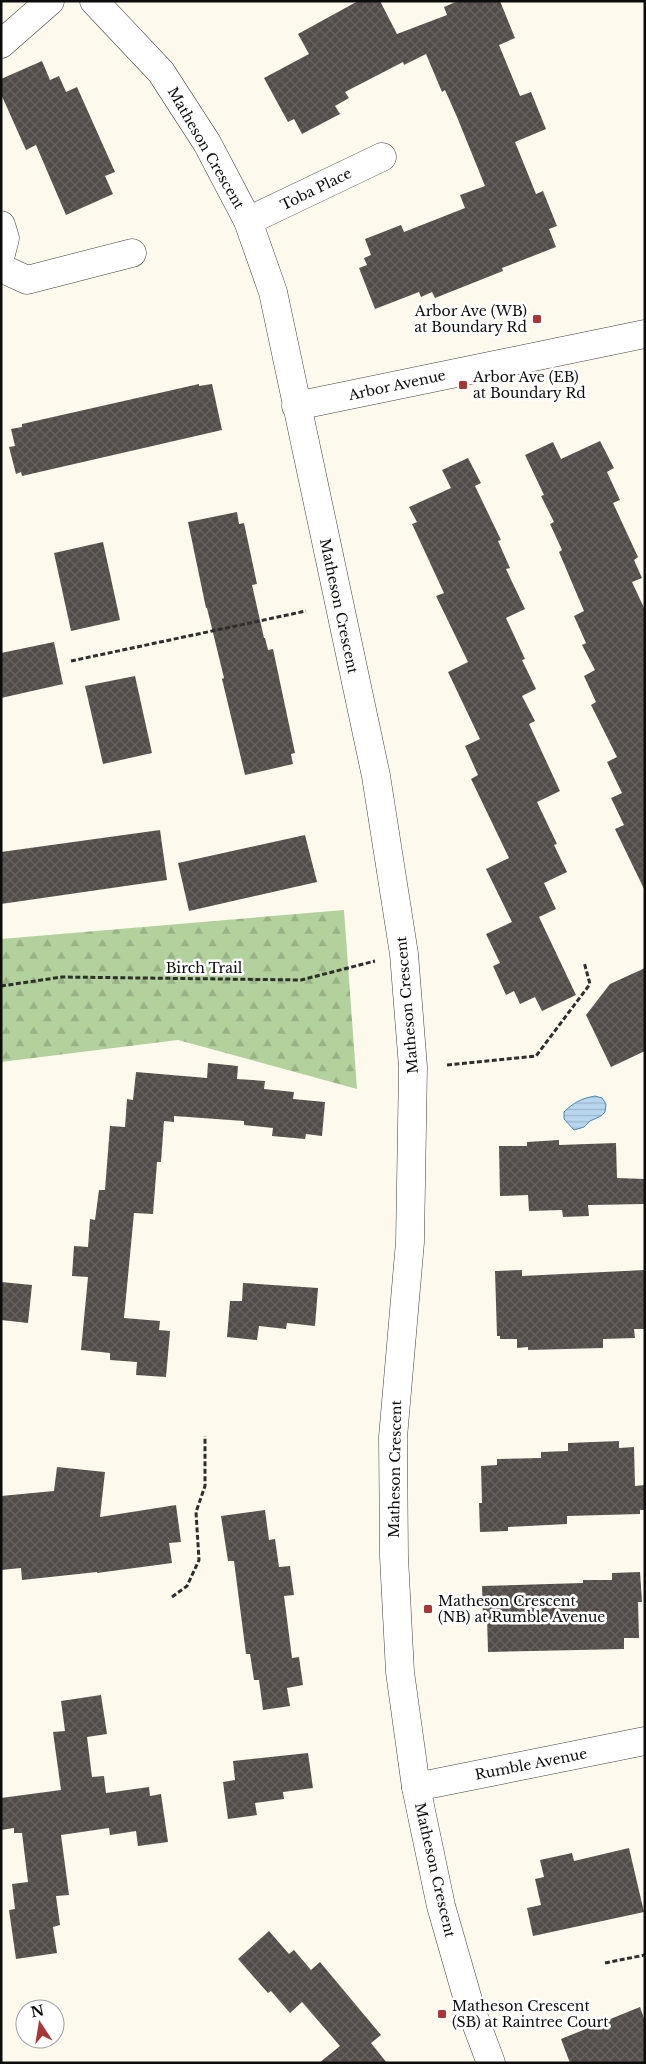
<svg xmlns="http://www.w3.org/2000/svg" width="646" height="2064" viewBox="0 0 646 2064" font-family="'Libre Baskerville',serif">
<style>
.forest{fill:url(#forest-firs)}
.water{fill:url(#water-rules);stroke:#4889bb}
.building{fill:url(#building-cross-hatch)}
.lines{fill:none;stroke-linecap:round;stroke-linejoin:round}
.minor-casing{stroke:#3f3f3f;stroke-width:29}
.path{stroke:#2e2e2e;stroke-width:3;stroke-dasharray:5 2.5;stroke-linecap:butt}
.minor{stroke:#fff;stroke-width:28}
.poi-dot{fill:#a93637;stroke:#fff;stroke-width:2}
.labels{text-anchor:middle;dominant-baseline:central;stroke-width:5;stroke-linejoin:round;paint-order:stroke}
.street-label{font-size:14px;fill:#0c0c0c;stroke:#fff}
.poi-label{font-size:14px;fill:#0c0c0c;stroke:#fff;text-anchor:start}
</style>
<defs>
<pattern id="forest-firs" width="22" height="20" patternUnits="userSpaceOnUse" patternTransform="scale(1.25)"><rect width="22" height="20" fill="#b2d19c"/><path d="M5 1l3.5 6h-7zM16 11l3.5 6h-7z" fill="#98b285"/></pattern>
<pattern id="water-rules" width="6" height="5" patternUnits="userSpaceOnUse" patternTransform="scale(1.25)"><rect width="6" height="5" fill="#b8d7ee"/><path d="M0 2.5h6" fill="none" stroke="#9db7cb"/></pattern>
<pattern id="building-cross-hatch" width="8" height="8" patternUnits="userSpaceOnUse" patternTransform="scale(1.25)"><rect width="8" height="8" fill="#534d4a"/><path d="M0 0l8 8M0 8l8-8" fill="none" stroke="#676260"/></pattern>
</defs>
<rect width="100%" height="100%" fill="#fdfaed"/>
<!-- forest -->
<path class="forest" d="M344 910 357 1089 178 1040 1 1062V939Z"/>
<!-- water -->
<path class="water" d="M595 1096 602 1098 606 1104 605 1112 601 1116 590 1121 584 1127 574 1130 564 1119V1112C573 1103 582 1098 595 1096Z"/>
<!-- building -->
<g class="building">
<path d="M358 1H380L397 34 447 15 444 7 458 1H500L515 38 499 45 520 96 531 92 546 129 515 142 536 194 543 191 557 226 549 229 556 247 502 268 503 271 435 298 432 292 421 297 419 292 375 309 359 268 367 265 364 258 371 255 365 239 401 225 404 232 465 208 460 195 485 186 457 117 445 90 442 92 426 54 404 65 403 62 345 92 349 98 335 106 340 114 302 134 294 119 288 122 264 78 309 54 298 34Z"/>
<path d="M42 61 50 80 59 76 66 92 77 87 115 172 105 176 113 194 66 215 36 145 26 150 1 94V79Z"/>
<path d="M199 384V386L212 384 222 430 22 476 21 472 16 474 9 447 15 446 11 429 22 427V424Z"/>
<path d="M600 441 614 468 607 472 620 500 613 503 638 557 634 560 642 578 632 582 645 610V891L615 829 624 825 611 798 622 793 607 762 617 757 591 705 596 702 584 676 595 670 582 645 586 643 574 616 584 611 559 552 562 550 550 524 554 522 541 496 544 495 525 455 553 442 561 459Z"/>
<path d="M468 458 481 483 475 486 501 540 498 541 510 568 506 569 525 609 506 618 525 659 522 660 536 689 522 696 535 721 529 724 560 791 537 802 557 844 554 845 567 872 544 883 556 909 539 917 576 995 542 1011 535 997 520 1004 514 991 506 995 493 966 500 963 486 934 512 922 486 869 509 858 471 779 478 775 465 746 480 739 448 672 468 662 436 596 444 593 412 524 417 522 409 507 451 488 442 470Z"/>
<path d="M237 512 239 524 244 523 257 584 252 585 264 638H265L268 650 273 649 295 753 291 754 293 764 245 775 222 679 224 678 207 608H206L188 522Z"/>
<path d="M103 542 120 620 71 631 54 553Z"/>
<path d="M54 642 63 684 1 698V653Z"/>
<path d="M135 676 152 753 103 764 85 686Z"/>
<path d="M160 830 167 880 1 904V852Z"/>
<path d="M305 835 317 882 189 911 178 863Z"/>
<path d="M645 968V1051L611 1067 586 1015 610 984Z"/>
<path d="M208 1063 238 1066 237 1079 265 1081 264 1089 294 1092 293 1099 325 1102 322 1136 306 1134 305 1139 272 1136 273 1128 244 1125V1121L174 1116V1122L164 1121 161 1162H157L153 1214 134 1213 124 1318 160 1321 159 1330 170 1331 166 1377 136 1375 137 1362 110 1360V1353L81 1350 88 1277 72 1276 74 1246 88 1247 90 1219 95 1220 99 1190H105L110 1126 125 1127 127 1099 133 1100 136 1072 207 1078Z"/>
<path d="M559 1140V1145L616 1143 617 1178 645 1179V1204L588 1205 589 1216 563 1217 562 1210 529 1211 528 1195 500 1196 499 1146H527V1142Z"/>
<path d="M522 1270V1276L645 1270V1329H634L635 1338 603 1339V1348L528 1350V1347L517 1348V1339H500V1336H497L495 1271Z"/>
<path d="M1 1282 32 1285 28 1323 1 1320Z"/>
<path d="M243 1283 318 1288 315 1326 287 1323 286 1329 259 1326 257 1340 227 1337 230 1301H242Z"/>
<path d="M619 1441V1448L634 1447 635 1486 645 1485V1510H640V1514L567 1516V1524L508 1527V1531L480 1532 479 1503H482L481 1466 497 1465V1459L541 1458V1452L568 1451V1443Z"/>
<path d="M57 1467 105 1472 100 1517 176 1505 181 1542 169 1543 172 1563 97 1573V1572L22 1580 21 1568 1 1570V1496L54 1491Z"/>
<path d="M265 1510 269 1540 275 1539 279 1567 290 1566 294 1595 284 1596 292 1658 299 1657 303 1685 287 1688 290 1706 263 1710 259 1680H254L250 1654H246L234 1561H228L221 1516Z"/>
<path d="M640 1572 642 1602H638L639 1638H624V1649L488 1652 487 1617H483L482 1586 583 1583V1580H612V1573Z"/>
<path d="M101 1695 107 1734 87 1737 92 1777 104 1776 106 1793 149 1787 150 1796 161 1794 168 1842 138 1846 136 1831 110 1835 109 1828 61 1835 69 1895 56 1896 60 1925 53 1927 57 1953 16 1959 9 1910 15 1909 12 1884 28 1882 22 1833H14V1828L1 1830V1798L61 1790 53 1732 65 1731 61 1701Z"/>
<path d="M308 1753 313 1788 283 1792 284 1799 255 1803 257 1815 228 1819 223 1782 235 1780 233 1761Z"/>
<path d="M629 1848 644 1912 533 1936 527 1908 541 1905 535 1879 544 1877 540 1860 572 1853 574 1861Z"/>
<path d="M269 1931 289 1954 294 1950 311 1970 320 1962 381 2035 371 2043 387 2063H319L340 2046 302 2002 290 2013 271 1991 268 1993 238 1959Z"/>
<path d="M640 2007 645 2021V2063H570L561 2039Z"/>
</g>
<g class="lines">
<!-- minor casing -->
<g class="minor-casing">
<g id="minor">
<path d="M94 1 161 72 207 143 248 221 273 292 376 776 404 954 413 1067 410 1242 393 1437 394 1557 400 1672 416 1787 441 1906 470 2007 491 2063"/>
<path d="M1 44 50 1"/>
<path d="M248 221 382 157"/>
<path d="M1 225 5 238 1 254"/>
<path d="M1 268 27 280 132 253"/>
<path d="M296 406 645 334"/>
<path d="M416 1787 645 1741"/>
</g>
</g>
<!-- path -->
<g class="path">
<path d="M71 661 306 611"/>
<path d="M1 986 62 977 301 980 375 961"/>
<path d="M447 1065 536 1056 590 984 584 962"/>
<path d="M172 1597 187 1586 199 1560 196 1512 205 1486V1436"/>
<path d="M605 1963 645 1955"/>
</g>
<!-- minor -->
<use href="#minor" class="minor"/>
</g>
<!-- markers -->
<g class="poi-dot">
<rect x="532" y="314" width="10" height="10" rx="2.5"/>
<rect x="458" y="380" width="10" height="10" rx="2.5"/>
<rect x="423" y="1604" width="10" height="10" rx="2.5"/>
<rect x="437" y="2009" width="10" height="10" rx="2.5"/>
</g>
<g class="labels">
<!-- street labels -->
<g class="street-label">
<text transform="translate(206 148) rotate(60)">Matheson Crescent</text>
<text transform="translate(316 189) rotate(-26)">Toba Place</text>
<text transform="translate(397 385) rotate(-12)">Arbor Avenue</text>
<text transform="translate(339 606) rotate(78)">Matheson Crescent</text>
<text x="204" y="968">Birch Trail</text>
<text transform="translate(407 1005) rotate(-95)">Matheson Crescent</text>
<text transform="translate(395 1469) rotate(-89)">Matheson Crescent</text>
<text transform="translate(531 1764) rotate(-11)">Rumble Avenue</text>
<text transform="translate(435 1870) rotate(77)">Matheson Crescent</text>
</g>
<!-- poi labels -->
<g class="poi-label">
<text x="527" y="311" text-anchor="end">Arbor Ave (WB)<tspan x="527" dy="16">at Boundary Rd</tspan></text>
<text x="473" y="377">Arbor Ave (EB)<tspan x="473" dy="16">at Boundary Rd</tspan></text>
<text x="438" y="1601">Matheson Crescent<tspan x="438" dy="16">(NB) at Rumble Avenue</tspan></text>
<text x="452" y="2006">Matheson Crescent<tspan x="452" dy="16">(SB) at Raintree Court</tspan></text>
</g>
</g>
<!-- border -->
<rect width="646" height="2064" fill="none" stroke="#0c0c0c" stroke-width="5"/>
<!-- north arrow -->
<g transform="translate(40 2024) rotate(348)"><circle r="24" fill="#ffffff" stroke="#9e9e9e"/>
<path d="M0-4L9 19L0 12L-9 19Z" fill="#a93637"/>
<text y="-8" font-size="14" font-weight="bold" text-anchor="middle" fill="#0c0c0c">N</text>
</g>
</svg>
